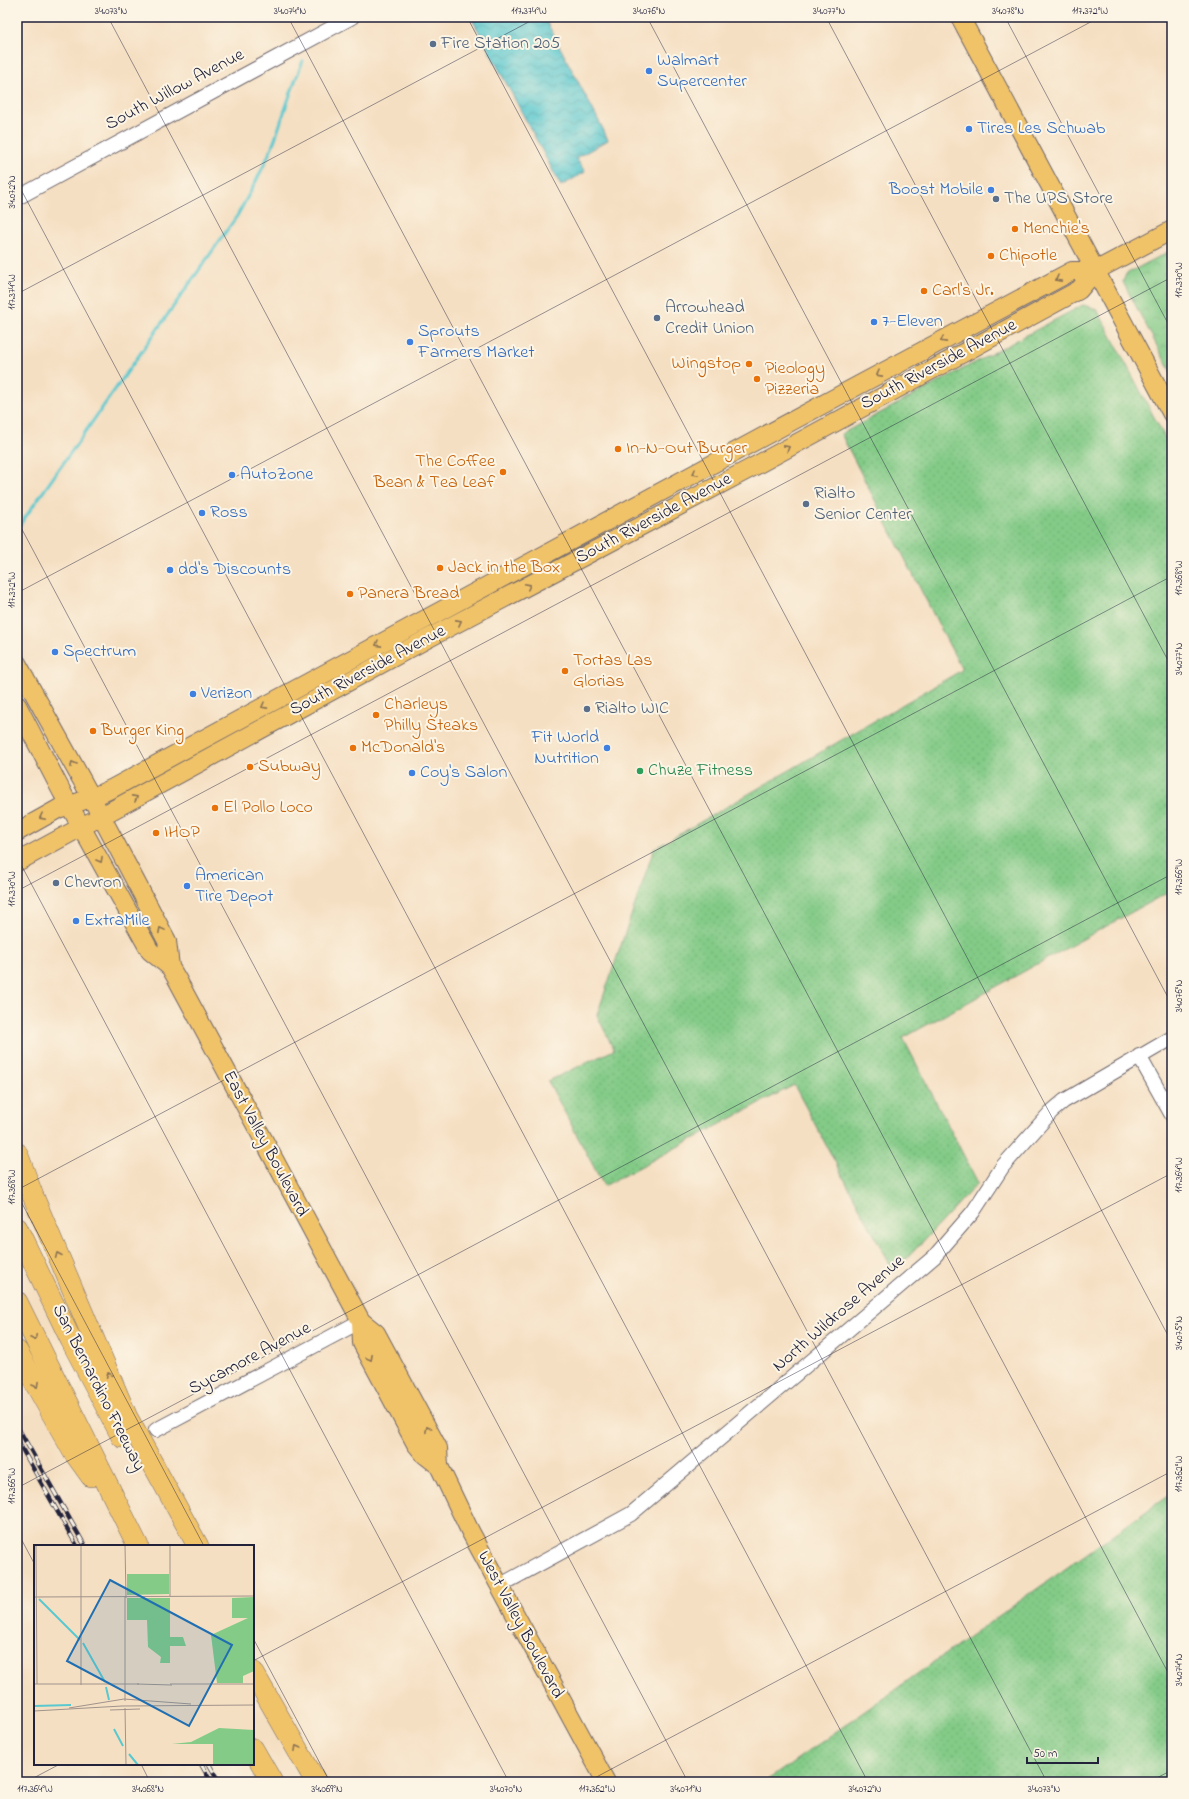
<svg xmlns="http://www.w3.org/2000/svg" width="1189" height="1799" viewBox="0 0 1189 1799" font-family="'Indie Flower',sans-serif">
<style>
.grass{fill:url(#grass-dots);stroke:#527661}
.park{fill:url(#park-crowns);stroke:#527661}
.water{fill:url(#water-waves);stroke:#3e7585}
.lines{fill:none;stroke-linecap:round;stroke-linejoin:round}
.stream{stroke:#5ac8cf;stroke-width:3}
.minor-casing{stroke:#6c646a;stroke-width:16}
.major-casing{stroke:#6c646a;stroke-width:20}
.highway-casing{stroke:#6c646a;stroke-width:22}
.minor{stroke:#fff;stroke-width:14}
.major{stroke:#f1c369;stroke-width:18}
.highway{stroke:#f1c369;stroke-width:21}
.rail-casing{stroke:#22223b;stroke-width:4.5}
.rail{stroke:#fcf5e5;stroke-width:3;stroke-dasharray:9;stroke-linecap:butt}
.oneway{stroke:#8a7252}
.ticks{fill:none;stroke:#22223b;stroke-width:1;stroke-opacity:0.45}
.service-dot{fill:#5c6f8a;stroke:#fcf5e5;stroke-width:1.5}
.shop-dot{fill:#3f7fe0;stroke:#fcf5e5;stroke-width:1.5}
.food-dot{fill:#e8710a;stroke:#fcf5e5;stroke-width:1.5}
.leisure-dot{fill:#2e9e5b;stroke:#fcf5e5;stroke-width:1.5}
.labels{text-anchor:middle;dominant-baseline:central;stroke-width:4;stroke-linejoin:round;paint-order:stroke}
.service-label{font-size:18px;fill:#4e5e75;stroke:#fcf5e5;text-anchor:start}
.shop-label{font-size:18px;fill:#366cbe;stroke:#fcf5e5;text-anchor:start}
.street-label{font-size:18px;fill:#22223b;stroke:#fcf5e5}
.food-label{font-size:18px;fill:#c56008;stroke:#fcf5e5;text-anchor:start}
.leisure-label{font-size:18px;fill:#27864d;stroke:#fcf5e5;text-anchor:start}
.inset-river{fill:none;stroke:#5ac8cf;stroke-width:2}
.inset-road{fill:none;stroke:#a1938c;stroke-width:1}
.view{fill:#1f6fb2;fill-opacity:0.15;stroke:#1f6fb2;stroke-width:2}
.inset-edge{fill:none;stroke:#22223b;stroke-width:2}
.neatline{fill:none;stroke:#22223b;stroke-width:1.5}
.ticks-label{font-size:10px;text-anchor:middle;fill:#22223b}
</style>
<defs>
<pattern id="grass-dots" width="8" height="8" patternUnits="userSpaceOnUse"><rect width="8" height="8" fill="#83cb87"/><path d="M2 2h.1M6 6h.1" fill="none" stroke="#71ae75" stroke-width="1.8" stroke-linecap="round"/></pattern>
<pattern id="park-crowns" width="20" height="18" patternUnits="userSpaceOnUse"><rect width="20" height="18" fill="#83cb87"/><path d="M2 6a3 3 0 1 1 6 0M12 15a3 3 0 1 1 6 0" fill="none" stroke="#71ae75"/></pattern>
<pattern id="water-waves" width="16" height="10" patternUnits="userSpaceOnUse"><rect width="16" height="10" fill="#5ac8cf"/><path d="M0 5q4-4 8 0t8 0" fill="none" stroke="#4aa2a9"/></pattern>
</defs>
<rect width="100%" height="100%" fill="#fcf5e5"/>
<filter id="ink" filterUnits="userSpaceOnUse"><feTurbulence type="fractalNoise" baseFrequency=".025" numOctaves="2"/><feDisplacementMap in="SourceGraphic" scale="8" xChannelSelector="R" yChannelSelector="G"/><feConvolveMatrix kernelMatrix="1 2 1 2 8 2 1 2 1" color-interpolation-filters="sRGB"/></filter>
<filter id="wash" filterUnits="userSpaceOnUse"><feTurbulence type="fractalNoise" baseFrequency=".012" numOctaves="4" result="noise"/><feDisplacementMap in="SourceGraphic" scale="16" xChannelSelector="R" yChannelSelector="G"/><feGaussianBlur stdDeviation="0.9" result="paint"/><feColorMatrix in="noise" values="0 0 0 0 0 0 0 0 0 0 0 0 0 0 0 0 0 1.4 0 .05"/><feComposite in="paint" operator="in"/></filter>
<g filter="url(#wash)">
<rect width="100%" height="100%" fill="#f5dfc2"/>
<!-- grass -->
<g class="grass">
<path d="M1083 305 1097 309 1172 451V890L903 1038 978 1183 894 1272 794 1085 604 1186 548 1081 614 1050 597 1015 654 849 962 670 841 434Z"/>
<path d="M1172 1493V1782H765Z"/>
</g>
<!-- park -->
<path class="park" d="M1172 250V374L1123 282 1126 274Z"/>
<!-- water -->
<path class="water" d="M471 17H544L602 127 608 140 576 158 585 172 561 186Z"/>
<g class="lines">
<!-- stream -->
<g class="stream">
<path d="M317 18 318 17"/>
<path d="M17 529 237 216C251 191 265 166 275 139 284 113 292 87 303 61"/>
</g>
</g>
</g>
<g filter="url(#ink)">
<g class="lines">
<!-- minor casing -->
<g class="minor-casing">
<g id="minor">
<path d="M17 198 352 17"/>
<path d="M1139 1056 1172 1115"/>
<path d="M156 1430 361 1321"/>
<path d="M499 1586 631 1514 934 1257 973 1212 1003 1166 1051 1112 1064 1101 1172 1038"/>
</g>
</g>
<!-- major casing -->
<g class="major-casing">
<g id="major">
<path d="M960 17 1172 414"/>
<path d="M17 663 89 793 167 941 170 967 177 979 361 1321 376 1333 438 1448 439 1466 470 1531 606 1782"/>
<path d="M17 705 62 792 150 951 170 967"/>
<path d="M17 832 58 809 91 798 113 788 831 400 1072 271H1095"/>
<path d="M17 862 425 640 753 467 1079 290 1095 271 1172 230"/>
<path d="M361 1321 362 1343 416 1444 425 1455 439 1466"/>
</g>
</g>
<!-- highway casing -->
<g class="highway-casing">
<g id="highway">
<path d="M17 1153 33 1196 127 1417 198 1546"/>
<path d="M17 1228 71 1340 122 1437"/>
<path d="M17 1302 138 1546"/>
<path d="M17 1351 73 1451 91 1476"/>
<path d="M253 1672 316 1782"/>
<path d="M253 1749 272 1782"/>
</g>
</g>
<!-- minor -->
<use href="#minor" class="minor"/>
<!-- major -->
<use href="#major" class="major"/>
<!-- highway -->
<use href="#highway" class="highway"/>
<!-- rail casing -->
<g class="rail-casing">
<g id="rail">
<path d="M17 1426 85 1546"/>
<path d="M17 1440 77 1546"/>
<path d="M201 1764 211 1782"/>
<path d="M209 1764 219 1782"/>
</g>
</g>
<!-- rail -->
<use href="#rail" class="rail"/>
</g>
<!-- one-way arrows -->
<defs><path id="oneway-chevron" d="M-2-3.5L2.5 0L-2 3.5" fill="none" stroke-width="1.6" stroke-linecap="round" stroke-linejoin="round"/></defs>
<g class="oneway">
<use href="#oneway-chevron" transform="translate(1058 279) rotate(152)"/>
<use href="#oneway-chevron" transform="translate(943 340) rotate(152)"/>
<use href="#oneway-chevron" transform="translate(879 374) rotate(152)"/>
<use href="#oneway-chevron" transform="translate(787 448) rotate(-29)"/>
<use href="#oneway-chevron" transform="translate(695 473) rotate(152)"/>
<use href="#oneway-chevron" transform="translate(528 586) rotate(-27)"/>
<use href="#oneway-chevron" transform="translate(459 622) rotate(-28)"/>
<use href="#oneway-chevron" transform="translate(378 644) rotate(151)"/>
<use href="#oneway-chevron" transform="translate(264 706) rotate(151)"/>
<use href="#oneway-chevron" transform="translate(73 764) rotate(-119)"/>
<use href="#oneway-chevron" transform="translate(135 798) rotate(-28)"/>
<use href="#oneway-chevron" transform="translate(42 817) rotate(153)"/>
<use href="#oneway-chevron" transform="translate(100 860) rotate(61)"/>
<use href="#oneway-chevron" transform="translate(161 930) rotate(-118)"/>
<use href="#oneway-chevron" transform="translate(58 1255) rotate(-113)"/>
<use href="#oneway-chevron" transform="translate(34 1338) rotate(64)"/>
<use href="#oneway-chevron" transform="translate(370 1358) rotate(62)"/>
<use href="#oneway-chevron" transform="translate(109 1375) rotate(-113)"/>
<use href="#oneway-chevron" transform="translate(36 1385) rotate(61)"/>
<use href="#oneway-chevron" transform="translate(428 1429) rotate(-118)"/>
<use href="#oneway-chevron" transform="translate(297 1748) rotate(-119)"/>
</g>
</g>
<!-- ticks -->
<path class="ticks" d="M108 17 1047 1782M288 17 1172 1680M467 17 1172 1343M647 17 1172 1005M826 17 1172 668M1005 17 1172 331M17 182 868 1782M17 294 538 17M17 520 688 1782M17 593 1100 17M17 857 509 1782M17 891 1172 277M17 1190 1172 576M17 1194 204 1546M17 1488 1172 874M17 1531 35 1565M253 1638 330 1782M253 1661 1172 1173M141 1764 150 1782M26 1782 60 1764M587 1782 1172 1471M1149 1782 1172 1770"/>
<!-- markers -->
<g class="service-dot">
<circle cx="433" cy="44" r="4"/>
<circle cx="996" cy="199" r="4"/>
<circle cx="657" cy="318" r="4"/>
<circle cx="806" cy="504" r="4"/>
<circle cx="587" cy="709" r="4"/>
<circle cx="56" cy="883" r="4"/>
</g>
<g class="shop-dot">
<circle cx="649" cy="71" r="4"/>
<circle cx="969" cy="129" r="4"/>
<circle cx="991" cy="190" r="4"/>
<circle cx="874" cy="322" r="4"/>
<circle cx="410" cy="342" r="4"/>
<circle cx="232" cy="475" r="4"/>
<circle cx="202" cy="513" r="4"/>
<circle cx="170" cy="570" r="4"/>
<circle cx="55" cy="652" r="4"/>
<circle cx="193" cy="694" r="4"/>
<circle cx="607" cy="748" r="4"/>
<circle cx="412" cy="773" r="4"/>
<circle cx="187" cy="886" r="4"/>
<circle cx="76" cy="921" r="4"/>
</g>
<g class="food-dot">
<circle cx="1015" cy="229" r="4"/>
<circle cx="991" cy="256" r="4"/>
<circle cx="924" cy="291" r="4"/>
<circle cx="749" cy="364" r="4"/>
<circle cx="757" cy="379" r="4"/>
<circle cx="618" cy="449" r="4"/>
<circle cx="503" cy="472" r="4"/>
<circle cx="440" cy="568" r="4"/>
<circle cx="350" cy="594" r="4"/>
<circle cx="565" cy="671" r="4"/>
<circle cx="376" cy="715" r="4"/>
<circle cx="93" cy="731" r="4"/>
<circle cx="353" cy="748" r="4"/>
<circle cx="250" cy="767" r="4"/>
<circle cx="215" cy="808" r="4"/>
<circle cx="156" cy="833" r="4"/>
</g>
<circle class="leisure-dot" cx="640" cy="771" r="4"/>
<g class="labels">
<!-- service labels -->
<g class="service-label">
<text x="441" y="44">Fire Station 205</text>
<text x="1004" y="199">The UPS Store</text>
<text x="665" y="308">Arrowhead<tspan x="665" dy="21">Credit Union</tspan></text>
<text x="814" y="494">Rialto<tspan x="814" dy="21">Senior Center</tspan></text>
<text x="595" y="709">Rialto WIC</text>
<text x="64" y="883">Chevron</text>
</g>
<!-- shop labels -->
<g class="shop-label">
<text x="657" y="61">Walmart<tspan x="657" dy="21">Supercenter</tspan></text>
<text x="977" y="129">Tires Les Schwab</text>
<text x="983" y="190" text-anchor="end">Boost Mobile</text>
<text x="882" y="322">7-Eleven</text>
<text x="418" y="332">Sprouts<tspan x="418" dy="21">Farmers Market</tspan></text>
<text x="240" y="475">AutoZone</text>
<text x="210" y="513">Ross</text>
<text x="178" y="570">dd's Discounts</text>
<text x="63" y="652">Spectrum</text>
<text x="201" y="694">Verizon</text>
<text x="599" y="738" text-anchor="end">Fit World<tspan x="599" dy="21">Nutrition</tspan></text>
<text x="420" y="773">Coy's Salon</text>
<text x="195" y="876">American<tspan x="195" dy="21">Tire Depot</tspan></text>
<text x="84" y="921">ExtraMile</text>
</g>
<!-- street labels -->
<g class="street-label">
<text transform="translate(175 90) rotate(-28)">South Willow Avenue</text>
<text transform="translate(939 365) rotate(-28)">South Riverside Avenue</text>
<text transform="translate(654 519) rotate(-28)">South Riverside Avenue</text>
<text transform="translate(368 671) rotate(-28)">South Riverside Avenue</text>
<text transform="translate(265 1144) rotate(62)">East Valley Boulevard</text>
<text transform="translate(839 1314) rotate(-41)">North Wildrose Avenue</text>
<text transform="translate(250 1359) rotate(-28)">Sycamore Avenue</text>
<text transform="translate(98 1388) rotate(63)">San Bernardino Freeway</text>
<text transform="translate(520 1625) rotate(62)">West Valley Boulevard</text>
</g>
<!-- food labels -->
<g class="food-label">
<text x="1023" y="229">Menchie's</text>
<text x="999" y="256">Chipotle</text>
<text x="932" y="291">Carl's Jr.</text>
<text x="741" y="364" text-anchor="end">Wingstop</text>
<text x="765" y="369">Pieology<tspan x="765" dy="21">Pizzeria</tspan></text>
<text x="626" y="449">In-N-Out Burger</text>
<text x="495" y="462" text-anchor="end">The Coffee<tspan x="495" dy="21">Bean &amp; Tea Leaf</tspan></text>
<text x="448" y="568">Jack in the Box</text>
<text x="358" y="594">Panera Bread</text>
<text x="573" y="661">Tortas Las<tspan x="573" dy="21">Glorias</tspan></text>
<text x="384" y="705">Charleys<tspan x="384" dy="21">Philly Steaks</tspan></text>
<text x="101" y="731">Burger King</text>
<text x="361" y="748">McDonald's</text>
<text x="258" y="767">Subway</text>
<text x="223" y="808">El Pollo Loco</text>
<text x="164" y="833">IHOP</text>
</g>
<!-- leisure labels -->
<g class="leisure-label">
<text x="648" y="771">Chuze Fitness</text>
</g>
</g>
<!-- overview -->
<g transform="translate(34 1545)">
<rect width="220" height="220" fill="#f5dfc2"/>
<path d="M93 53H136V92H149L152 101H136V118H126L127 112 114 102 113 75H93ZM214 73H220V126L209 131V138H183L177 90ZM185 183 220 185V220H179V199H138L157 197Z" fill="#83cb87"/>
<path d="M93 29H135V49L93 50ZM220 52V73H198V53Z" fill="#83cb87"/>
<path class="inset-river" d="M5 54 46 95M49 98 71 137M72 142 75 155M0 161 37 160M80 184 89 201M95 209 104 220"/>
<path class="inset-road" d="M2 0 3 139M47 0V140M91 0 92 53M136 0V51M91 51V156M0 52 220 51M0 139H105M103 139 138 140M136 139H220M35 163 90 154 157 159M91 163 92 220M76 165 106 164M0 166 88 161 220 160"/>
<path class="view" d="M76 35 198 100 155 181 33 116Z"/>
<rect width="220" height="220" class="inset-edge"/>
</g>
<!-- margin -->
<rect width="1189" height="1799" fill="none" stroke="#fcf5e5" stroke-width="44"/>
<!-- scale -->
<path d="M1027 1757v6h71v-6" fill="none" stroke="#22223b" stroke-width="2"/>
<text x="1033" y="1757" font-size="12" fill="#22223b" stroke="#fcf5e5" stroke-width="3" paint-order="stroke">50 m</text>
<rect x="22" y="22" width="1145" height="1755" class="neatline"/>
<g class="ticks-label">
<text x="111" y="14">34.073°N</text>
<text x="290" y="14">34.074°N</text>
<text x="529" y="14">117.374°W</text>
<text x="649" y="14">34.076°N</text>
<text x="829" y="14">34.077°N</text>
<text x="1008" y="14">34.078°N</text>
<text x="1090" y="14">117.372°W</text>
<text transform="translate(11 192) rotate(-90)" y="4">34.072°N</text>
<text transform="translate(1178 280) rotate(-90)" y="4">117.370°W</text>
<text transform="translate(11 292) rotate(-90)" y="4">117.374°W</text>
<text transform="translate(1178 578) rotate(-90)" y="4">117.368°W</text>
<text transform="translate(11 590) rotate(-90)" y="4">117.372°W</text>
<text transform="translate(1178 659) rotate(-90)" y="4">34.077°N</text>
<text transform="translate(1178 877) rotate(-90)" y="4">117.366°W</text>
<text transform="translate(11 889) rotate(-90)" y="4">117.370°W</text>
<text transform="translate(1178 996) rotate(-90)" y="4">34.076°N</text>
<text transform="translate(1178 1175) rotate(-90)" y="4">117.364°W</text>
<text transform="translate(11 1187) rotate(-90)" y="4">117.368°W</text>
<text transform="translate(1178 1333) rotate(-90)" y="4">34.075°N</text>
<text transform="translate(1178 1474) rotate(-90)" y="4">117.362°W</text>
<text transform="translate(11 1486) rotate(-90)" y="4">117.366°W</text>
<text transform="translate(1178 1670) rotate(-90)" y="4">34.074°N</text>
<text x="35" y="1792">117.364°W</text>
<text x="148" y="1792">34.068°N</text>
<text x="327" y="1792">34.069°N</text>
<text x="506" y="1792">34.070°N</text>
<text x="597" y="1792">117.362°W</text>
<text x="686" y="1792">34.071°N</text>
<text x="865" y="1792">34.072°N</text>
<text x="1044" y="1792">34.073°N</text>
</g>
</svg>
